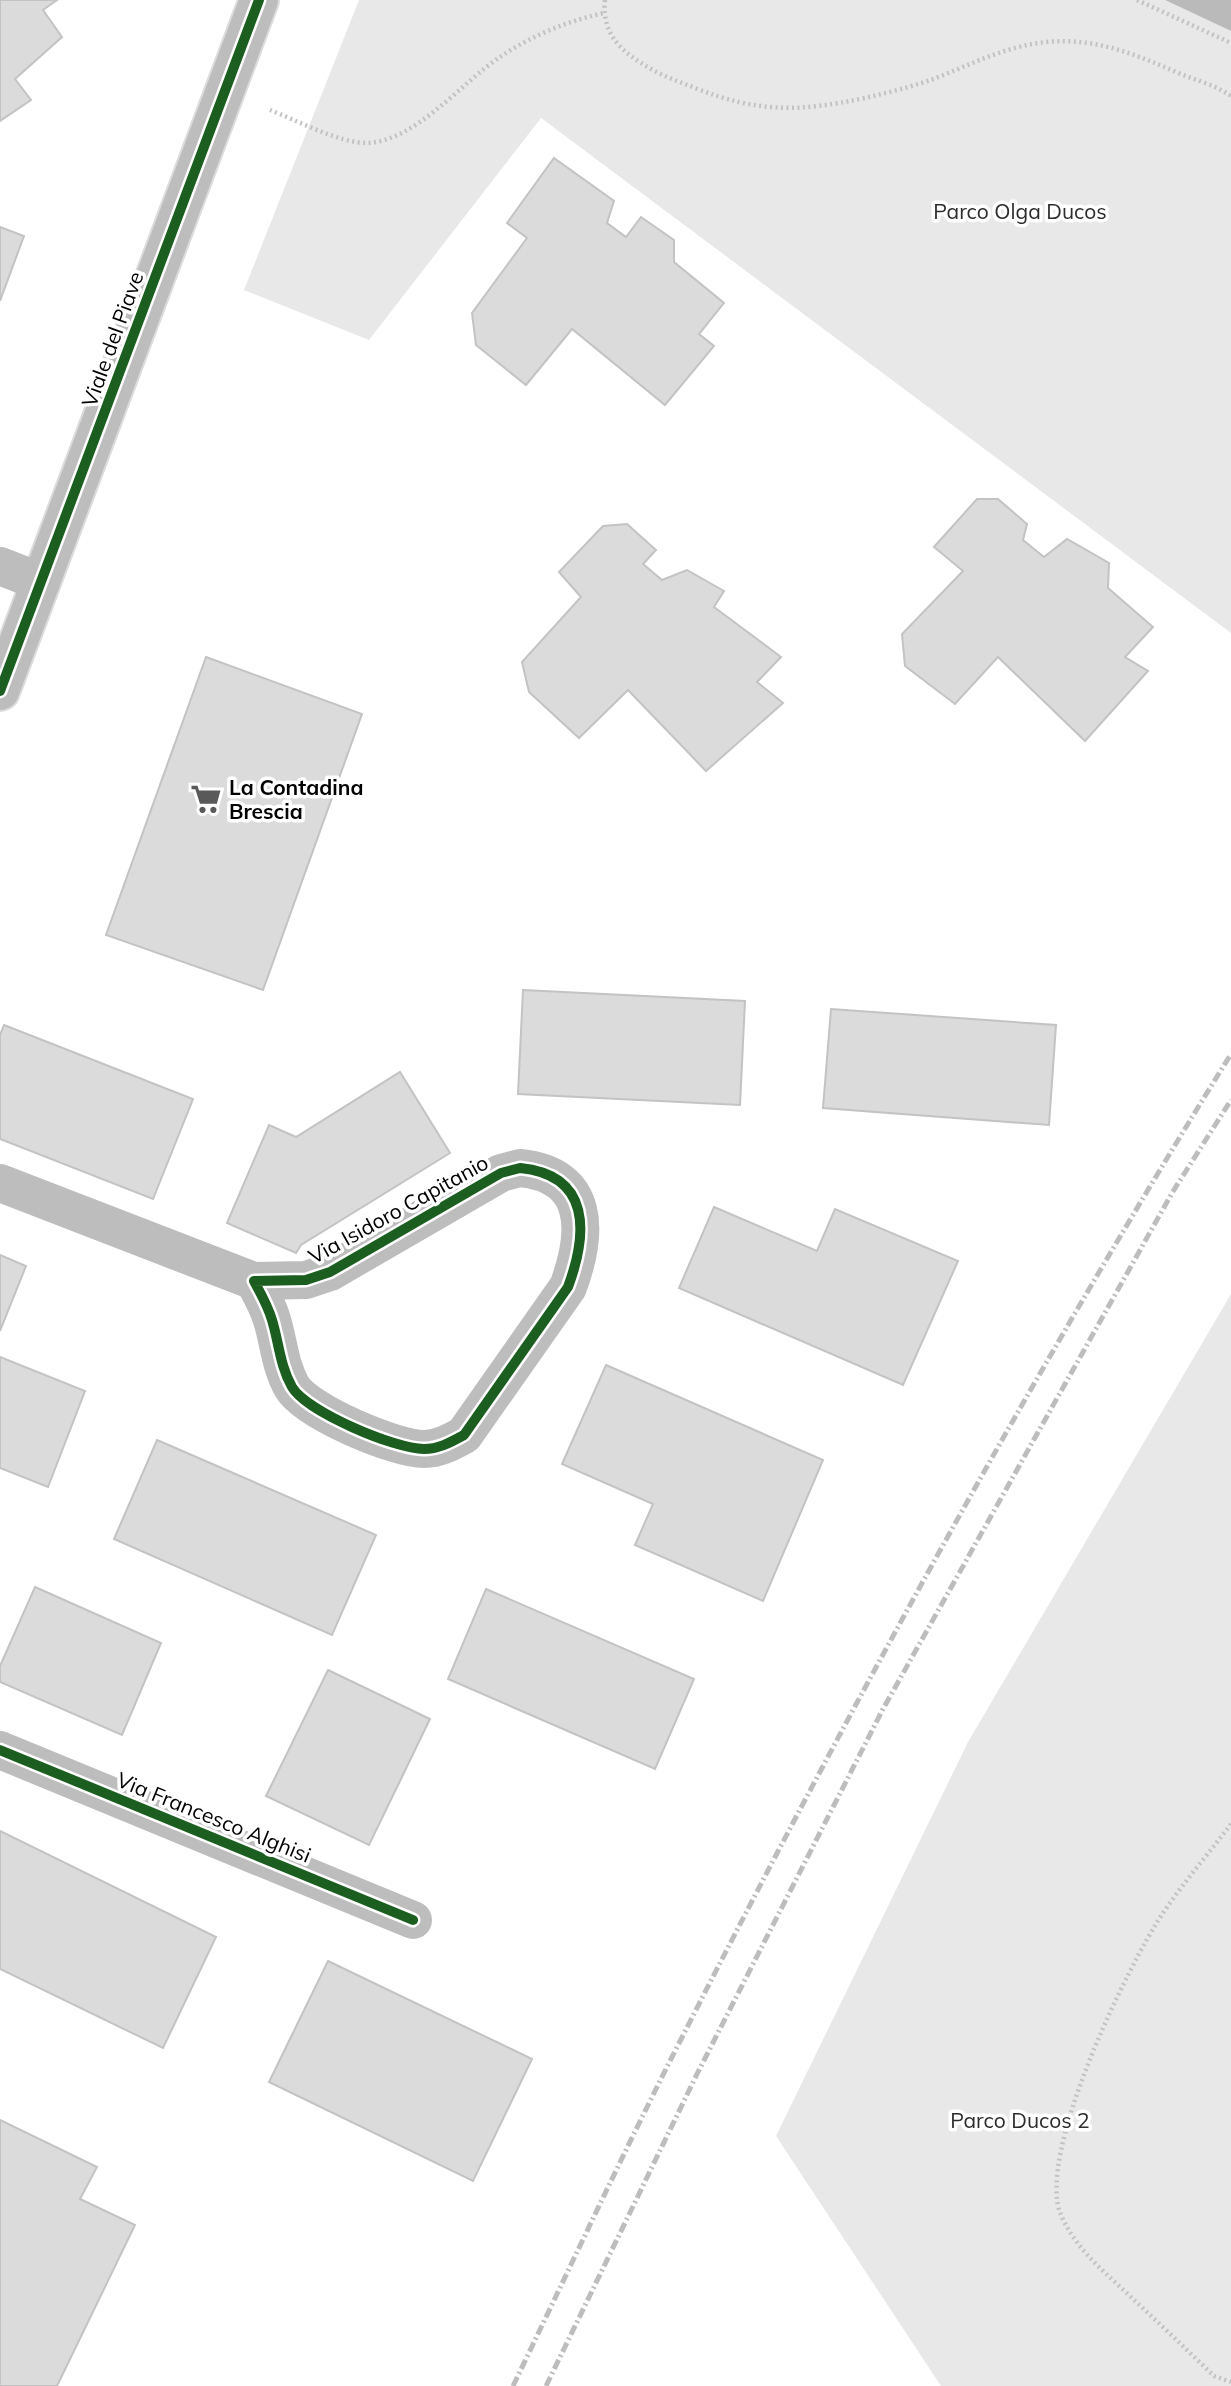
<svg xmlns="http://www.w3.org/2000/svg" width="1231" height="2386" viewBox="0 0 1231 2386" font-family="Mulish,sans-serif">
<style>
.green{fill:#e8e8e8}
.water{fill:#bababa}
.building{fill:#dbdbdb;stroke:#c3c3c3;stroke-width:2}
.lines{fill:none;stroke-linecap:round;stroke-linejoin:round}
.major-casing{stroke:#dbdbdb;stroke-width:42}
.path{stroke:#c2c2c2;stroke-width:4.5;stroke-dasharray:2 3.5;stroke-linecap:butt}
.minor{stroke:#bdbdbd;stroke-width:38}
.major{stroke:#bdbdbd;stroke-width:38}
.rail{stroke:#bdbdbd;stroke-width:5;stroke-dasharray:10 3.5 2 3.5;stroke-linecap:butt}
.cycleway-casing{stroke:#fff;stroke-width:15}
.cycleway{stroke:#1b5e20;stroke-width:10}
.labels{text-anchor:middle;dominant-baseline:central;stroke-width:7;stroke-linejoin:round;paint-order:stroke}
.park-label{font-size:21px;fill:#2c2c2c;stroke:#fff}
.street-label{font-size:21px;fill:#000;stroke:#fff}
.poi-label{font-size:21px;font-weight:bold;fill:#000;stroke:#fff;text-anchor:start}
</style>
<rect width="100%" height="100%" fill="#fff"/>
<!-- green -->
<g class="green">
<path d="M359 0H1165L1231 31V633L541 118 369 340 244 290Z"/>
<path d="M1231 1294V2386H941L776 2136 968 1742Z"/>
</g>
<!-- water -->
<path class="water" d="M1165 0H1231V31Z"/>
<!-- building -->
<g class="building">
<path d="M0 0H57L43 10 62 37 15 79 31 100 0 121Z"/>
<path d="M554 158 614 201 607 223 626 237 641 217 674 240V262L724 303 699 334 714 346 665 405 572 329 526 385 476 345 472 313 527 238 507 223Z"/>
<path d="M0 227 24 236 0 301Z"/>
<path d="M977 499H998L1027 524 1023 540 1044 557 1067 539 1109 563 1108 588 1153 627 1125 657 1148 671 1085 741 998 657 955 704 905 666 902 634 963 571 934 547Z"/>
<path d="M627 524 656 550 643 564 662 580 687 570 724 591 714 607 781 657 757 682 783 703 706 771 628 690 579 738 529 692 522 662 581 597 559 572 603 526Z"/>
<path d="M206 657 362 714 263 990 106 935Z"/>
<path d="M523 990 745 1001 740 1105 518 1094Z"/>
<path d="M831 1009 1056 1025 1049 1125 823 1108Z"/>
<path d="M4 1025 193 1099 153 1199 0 1139V1035Z"/>
<path d="M400 1072 450 1153 301 1245 296 1253 227 1223 269 1125 296 1137Z"/>
<path d="M714 1207 817 1251 835 1209 958 1261 903 1385 679 1288Z"/>
<path d="M0 1255 26 1266 0 1331Z"/>
<path d="M0 1357 85 1391 48 1487 0 1468Z"/>
<path d="M606 1365 823 1460 763 1601 635 1545 653 1504 562 1464Z"/>
<path d="M157 1440 376 1535 332 1635 114 1539Z"/>
<path d="M35 1587 161 1643 122 1735 0 1682V1666Z"/>
<path d="M486 1589 694 1679 655 1769 448 1679Z"/>
<path d="M328 1670 430 1719 369 1845 266 1796Z"/>
<path d="M0 1831 216 1937 163 2048 0 1969Z"/>
<path d="M328 1961 532 2059 473 2181 269 2082Z"/>
<path d="M0 2120 97 2167 80 2199 135 2225 57 2386H0Z"/>
</g>
<g class="lines">
<!-- major casing -->
<g class="major-casing">
<path id="major" d="M0 691 259 0"/>
</g>
<!-- path -->
<g class="path">
<path d="M605 0C601 35 623 53 651 69 665 77 680 82 695 88 759 113 798 112 865 98 890 92 916 86 941 76 976 62 1008 46 1046 42 1096 37 1137 55 1183 75 1199 81 1217 86 1231 96"/>
<path d="M1137 0 1231 43"/>
<path d="M270 110C296 120 339 143 367 143 416 141 461 83 500 57 531 36 567 21 604 13"/>
<path d="M1231 1824C1209 1853 1184 1882 1163 1913 1128 1965 1035 2156 1061 2215 1076 2250 1106 2273 1133 2299 1160 2324 1187 2350 1214 2376L1231 2382"/>
</g>
<!-- minor -->
<g class="minor">
<path d="M0 566 41 582"/>
<path d="M520 1168C591 1175 588 1233 568 1287L464 1435C451 1442 439 1449 424 1449 395 1449 307 1412 292 1387 280 1366 279 1343 272 1320 268 1306 261 1294 254 1281L306 1280 330 1272 501 1173Z"/>
<path d="M0 1183 254 1281"/>
<path d="M0 1750 413 1920"/>
</g>
<!-- major -->
<use href="#major" class="major"/>
<!-- rail -->
<g class="rail">
<path d="M513 2386C566 2276 617 2166 672 2057 845 1716 1029 1379 1231 1054"/>
<path d="M546 2386 698 2072 883 1709 1172 1193 1231 1100"/>
</g>
<!-- cycleway casing -->
<g class="cycleway-casing">
<g id="cycleway">
<path d="M0 691 259 0"/>
<path d="M520 1168C591 1175 588 1233 568 1287L464 1435C451 1442 439 1449 424 1449 395 1449 307 1412 292 1387 280 1366 279 1343 272 1320 268 1306 261 1294 254 1281L306 1280 330 1272 501 1173Z"/>
<path d="M0 1750 413 1920"/>
</g>
</g>
<!-- cycleway -->
<use href="#cycleway" class="cycleway"/>
</g>
<!-- icons -->
<defs>
<g id="supermarket-bare" transform="scale(2.415)"><path d="M-6-5.5h2.5l.6 2H6L4.5 2H-2.5L-4.4-4H-6ZM-1.5 3.2a1.3 1.3 0 1 0 .1 0ZM3 3.2a1.3 1.3 0 1 0 .1 0Z" fill="#595959" stroke="#fff" stroke-width="2.5" paint-order="stroke"/></g>
</defs>
<g fill-rule="evenodd">
<use href="#supermarket-bare" x="206" y="799"/>
</g>
<g class="labels">
<!-- park labels -->
<g class="park-label">
<text x="1020" y="211">Parco Olga Ducos</text>
<text x="1020" y="2120">Parco Ducos 2</text>
</g>
<!-- street labels -->
<g class="street-label">
<text transform="translate(112 339) rotate(-70)">Viale del Piave</text>
<text transform="translate(398 1209) rotate(-29)">Via Isidoro Capitanio</text>
<text transform="translate(214 1817) rotate(22)">Via Francesco Alghisi</text>
</g>
<!-- poi labels -->
<g class="poi-label">
<text x="229" y="787">La Contadina<tspan x="229" dy="24">Brescia</tspan></text>
</g>
</g>
</svg>
